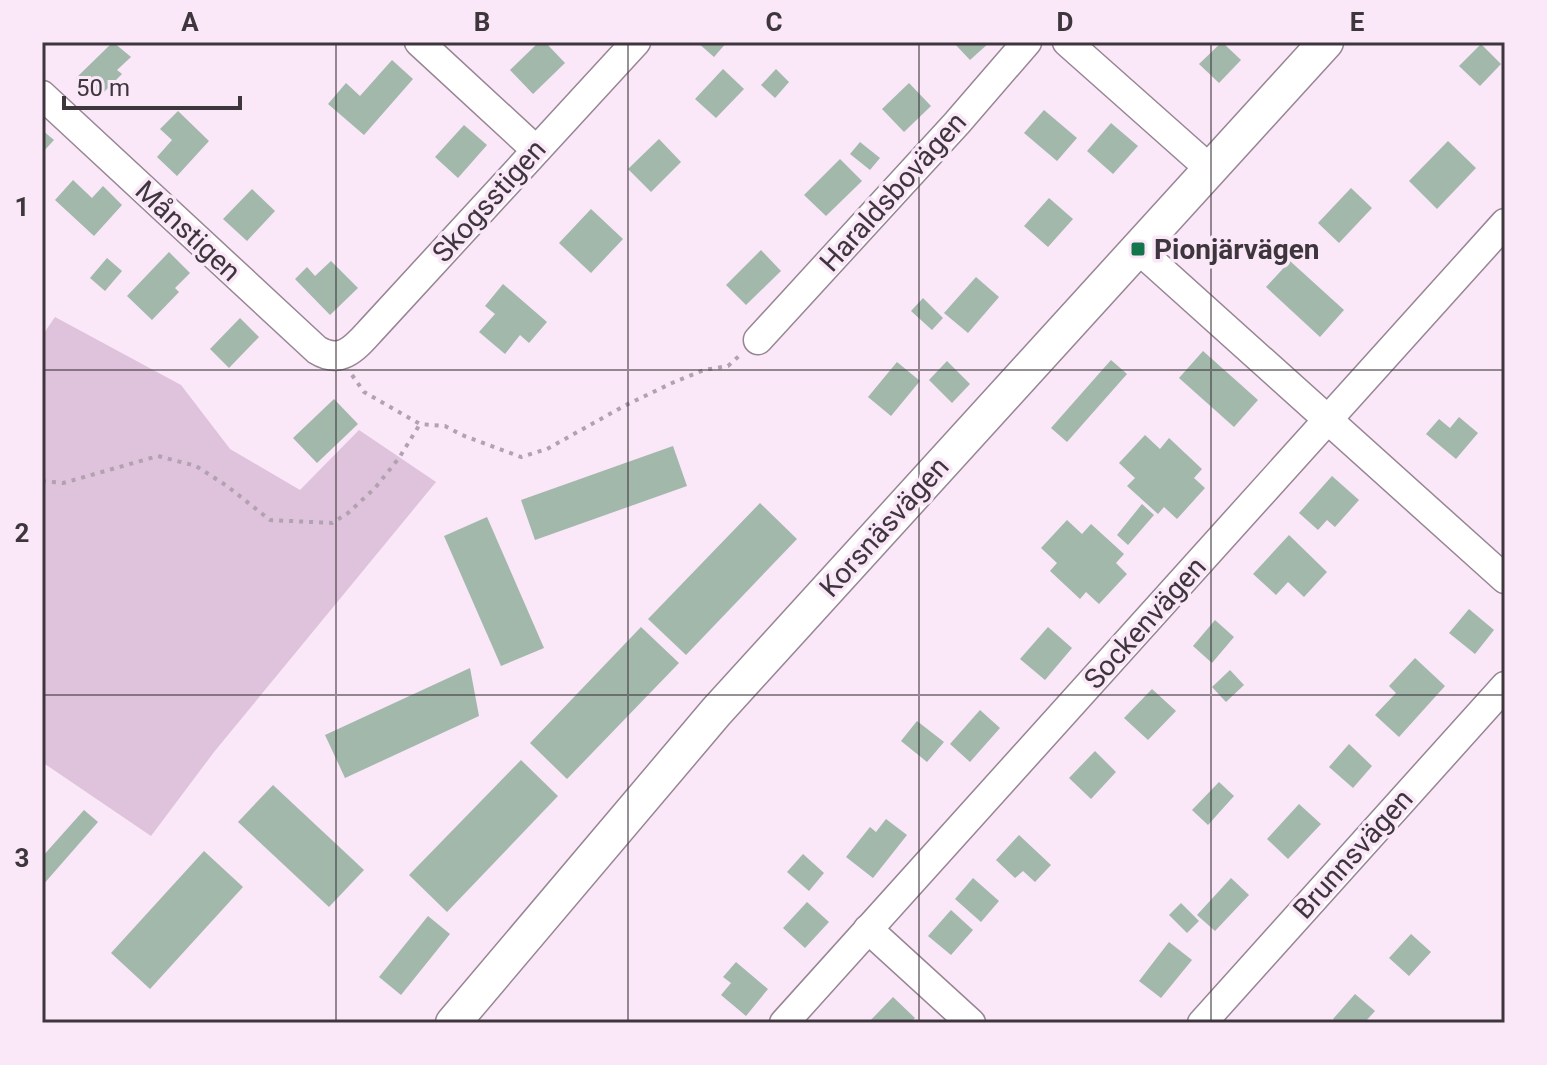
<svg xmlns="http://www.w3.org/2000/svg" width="1547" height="1065" viewBox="0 0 1547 1065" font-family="Roboto,sans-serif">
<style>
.green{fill:#dfc2db}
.building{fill:#a2b8ab}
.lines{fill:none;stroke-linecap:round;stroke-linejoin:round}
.minor-casing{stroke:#978695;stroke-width:31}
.tertiary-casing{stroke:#978695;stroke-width:37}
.path{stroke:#b1a2af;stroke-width:4;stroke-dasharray:4 6;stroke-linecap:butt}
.minor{stroke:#fff;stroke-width:28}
.tertiary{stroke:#fff;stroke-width:34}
.grid{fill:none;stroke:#3e363d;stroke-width:2;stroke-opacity:0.55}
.poi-dot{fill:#13754c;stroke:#fae7f8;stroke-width:3}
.labels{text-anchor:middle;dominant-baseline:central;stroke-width:7;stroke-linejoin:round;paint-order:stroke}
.street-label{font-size:28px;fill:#3e363d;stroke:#fae7f8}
.poi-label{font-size:28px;font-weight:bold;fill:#3e363d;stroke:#fae7f8;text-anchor:start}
.neatline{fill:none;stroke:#3e363d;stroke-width:3}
.grid-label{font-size:26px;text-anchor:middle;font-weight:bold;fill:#3e363d}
</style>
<rect width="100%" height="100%" fill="#fae7f8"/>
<!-- green -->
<path class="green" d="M55 317 181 385 230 449 300 490 359 430 436 482 214 752 151 836 42 762V336Z"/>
<!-- building -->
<g class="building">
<path d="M113 42 131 57 117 70 122 74 97 99 76 78Z"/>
<path d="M539 42H545L565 63 533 94 510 70Z"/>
<path d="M697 42H727L714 57Z"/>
<path d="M953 42H990L970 60Z"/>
<path d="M1222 42 1241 60 1219 83 1199 64Z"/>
<path d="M1481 44 1501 64 1480 86 1459 66Z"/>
<path d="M392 60 413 79 364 135 328 104 346 83 360 96Z"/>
<path d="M723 69 744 89 716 118 695 99Z"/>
<path d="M776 69 789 82 775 98 761 85Z"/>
<path d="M909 83 931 106 904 132 882 109Z"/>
<path d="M1044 110 1077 138 1057 161 1024 133Z"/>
<path d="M178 111 209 141 177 176 157 157 172 140 160 129Z"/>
<path d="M1111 123 1138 146 1113 174 1087 151Z"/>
<path d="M464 125 487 145 458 178 435 157Z"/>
<path d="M42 130 54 140 42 153Z"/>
<path d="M659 139 681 162 651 192 628 169Z"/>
<path d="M1448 141 1476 168 1437 209 1409 181Z"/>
<path d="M860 142 880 158 870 170 850 154Z"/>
<path d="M840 159 862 181 826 216 804 195Z"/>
<path d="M73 180 92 198 103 186 122 205 94 236 55 200Z"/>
<path d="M1351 188 1372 208 1339 243 1318 223Z"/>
<path d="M252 189 275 211 247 241 223 219Z"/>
<path d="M1049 198 1073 219 1048 247 1024 226Z"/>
<path d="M591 209 623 239 591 273 559 243Z"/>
<path d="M761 250 781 271 746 305 726 285Z"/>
<path d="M169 252 190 273 175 288 179 292 152 320 127 296Z"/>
<path d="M107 258 122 271 105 291 90 278Z"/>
<path d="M331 261 358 288 330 315 295 279 307 267 315 276Z"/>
<path d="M1290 261 1344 310 1320 337 1266 287Z"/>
<path d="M976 277 999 297 968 333 944 313Z"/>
<path d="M503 284 547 322 529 343 520 335 505 354 479 332 495 314 485 306Z"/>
<path d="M923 298 943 318 932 330 911 311Z"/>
<path d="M240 318 259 337 229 368 210 349Z"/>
<path d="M1203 351 1258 400 1234 427 1179 378Z"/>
<path d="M1111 360 1127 374 1067 442 1051 428Z"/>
<path d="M947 361 970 384 952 403 929 380Z"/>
<path d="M897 362 920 381 891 416 868 397Z"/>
<path d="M334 399 358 424 317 463 293 438Z"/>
<path d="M1459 417 1478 433 1456 459 1426 434 1439 419 1450 428Z"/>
<path d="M1145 435 1160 449 1169 438 1202 469 1194 478 1205 488 1177 519 1164 507 1158 514 1127 486 1135 478 1119 463Z"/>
<path d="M673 446 687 486 535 540 521 500Z"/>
<path d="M1332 476 1359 500 1335 527 1327 520 1318 530 1299 513Z"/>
<path d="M760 503 797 539 686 655 648 619Z"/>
<path d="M1142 504 1154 515 1128 545 1117 535Z"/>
<path d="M487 517 544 648 501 666 444 536Z"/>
<path d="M1067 520 1082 534 1091 524 1124 554 1116 563 1127 574 1099 604 1086 592 1080 599 1050 571 1057 563 1041 548Z"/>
<path d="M1289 535 1327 572 1304 597 1288 582 1276 595 1253 574Z"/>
<path d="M1469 609 1494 630 1475 654 1449 633Z"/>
<path d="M1215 620 1234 637 1212 663 1193 646Z"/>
<path d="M641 627 679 663 567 779 530 743Z"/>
<path d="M1048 627 1072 648 1045 680 1020 659Z"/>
<path d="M1415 658 1445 686 1399 737 1375 715 1396 693 1389 686Z"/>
<path d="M470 668 479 716 345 778 325 735Z"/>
<path d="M1230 670 1244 685 1226 702 1212 687Z"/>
<path d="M1152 689 1176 711 1148 740 1124 718Z"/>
<path d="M980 710 1000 728 970 762 950 744Z"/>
<path d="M917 721 944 742 927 762 901 741Z"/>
<path d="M1349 744 1372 766 1353 788 1329 767Z"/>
<path d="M1095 751 1116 772 1091 799 1069 778Z"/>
<path d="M521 760 558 796 447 912 409 875Z"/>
<path d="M1219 782 1234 796 1208 825 1192 810Z"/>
<path d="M273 785 364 870 329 907 238 822Z"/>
<path d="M1299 804 1321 824 1288 859 1267 839Z"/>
<path d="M84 810 98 822 42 886V857Z"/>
<path d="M886 819 907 835 873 878 846 857 870 827 876 832Z"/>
<path d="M1019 835 1051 865 1035 882 1023 871 1015 878 996 860Z"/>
<path d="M204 851 243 887 150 989 111 953Z"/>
<path d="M803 854 824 873 809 891 787 872Z"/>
<path d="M973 878 999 901 981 922 955 899Z"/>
<path d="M1231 878 1249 895 1215 931 1197 915Z"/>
<path d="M807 902 829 922 805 948 783 928Z"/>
<path d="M1181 903 1199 921 1187 933 1169 915Z"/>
<path d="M951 910 973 930 951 955 928 936Z"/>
<path d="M428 916 450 934 401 995 379 977Z"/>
<path d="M1411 934 1431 952 1409 976 1389 958Z"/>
<path d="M1169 942 1192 960 1161 998 1139 981Z"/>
<path d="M736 962 768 989 746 1016 721 995 731 983 723 977Z"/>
<path d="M1355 994 1375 1011 1364 1023H1338L1333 1019Z"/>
<path d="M893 997 915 1018 910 1023H868Z"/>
</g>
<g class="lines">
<!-- minor casing -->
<g class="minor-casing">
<g id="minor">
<path d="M419 42 536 150"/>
<path d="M1067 42 1210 169"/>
<path d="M42 95 317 350C343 366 357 345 374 327L636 42"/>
<path d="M1138 249 1505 579"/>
<path d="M758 340 957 123 1027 42"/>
<path d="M868 929 971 1023"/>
<path d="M784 1023 1505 223"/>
<path d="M1202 1023 1505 686"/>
</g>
</g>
<!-- tertiary casing -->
<g class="tertiary-casing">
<path id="tertiary" d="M453 1023 716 712 1326 42"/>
</g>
<!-- path -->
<g class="path">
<path d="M352 375 364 392 420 424 445 426 462 435 521 457 547 449 624 406 672 383 704 370 728 366 739 356"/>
<path d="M42 481 63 483 158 456 196 466 227 486 270 520 332 523 348 513 375 488 399 458 420 424"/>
</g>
<!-- minor -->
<use href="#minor" class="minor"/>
<!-- tertiary -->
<use href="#tertiary" class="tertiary"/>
</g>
<!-- grid -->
<path class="grid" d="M336 42V1023M628 42V1023M919 42V1023M1211 42V1023M42 370H1505M42 695H1505"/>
<!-- markers -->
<rect class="poi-dot" x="1130" y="241" width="16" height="16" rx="4"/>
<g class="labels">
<!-- street labels -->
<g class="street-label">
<text transform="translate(893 192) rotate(-48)">Haraldsbovägen</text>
<text transform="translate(489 201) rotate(-48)">Skogsstigen</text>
<text transform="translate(188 231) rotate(43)">Månstigen</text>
<text transform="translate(884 527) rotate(-48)">Korsnäsvägen</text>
<text transform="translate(1145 623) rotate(-48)">Sockenvägen</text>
<text transform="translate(1353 854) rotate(-48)">Brunnsvägen</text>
</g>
<!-- poi labels -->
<g class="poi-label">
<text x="1154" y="249">Pionjärvägen</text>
</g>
</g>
<!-- border -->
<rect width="1547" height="1065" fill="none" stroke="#fae7f8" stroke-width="88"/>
<!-- scale -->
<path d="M64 96v12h176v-12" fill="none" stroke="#3e363d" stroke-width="4"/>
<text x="76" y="96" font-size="24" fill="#3e363d" stroke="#fae7f8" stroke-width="6" paint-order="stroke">50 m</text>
<rect x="44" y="44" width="1459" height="977" class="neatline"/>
<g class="grid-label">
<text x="190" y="31">A</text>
<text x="482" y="31">B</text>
<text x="774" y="31">C</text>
<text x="1065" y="31">D</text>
<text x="1357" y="31">E</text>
<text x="22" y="216">1</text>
<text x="22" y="542">2</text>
<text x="22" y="867">3</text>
</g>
</svg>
